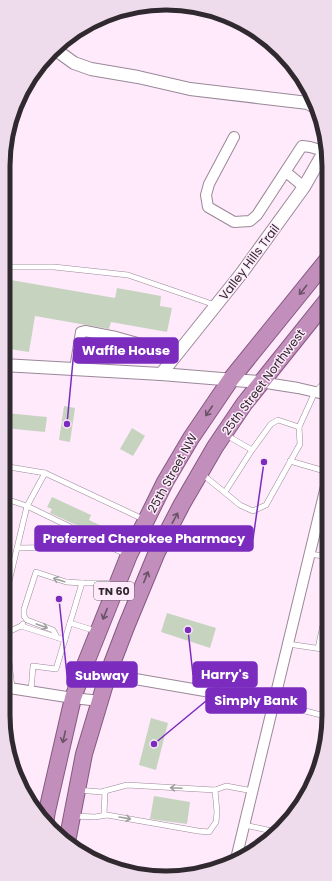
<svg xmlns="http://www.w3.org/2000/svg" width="332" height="881" viewBox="0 0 332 881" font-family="Poppins,sans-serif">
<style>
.building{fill:#c6d4bf}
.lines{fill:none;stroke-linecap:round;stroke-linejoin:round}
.service-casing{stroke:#9a8898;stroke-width:6}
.minor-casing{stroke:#9a8898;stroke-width:12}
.tertiary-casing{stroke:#9a8898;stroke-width:14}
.trunk-casing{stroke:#855980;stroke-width:18}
.service{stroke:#fff;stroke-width:5}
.minor{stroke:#fff;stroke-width:10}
.tertiary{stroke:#fff;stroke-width:12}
.trunk{stroke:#c28fbc;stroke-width:16}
.oneway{stroke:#6a5267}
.oneway2{stroke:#a29fa1}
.labels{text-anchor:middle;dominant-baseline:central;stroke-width:3;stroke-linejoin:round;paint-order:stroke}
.shield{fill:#feeafb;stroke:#6e636c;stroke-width:1}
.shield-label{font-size:11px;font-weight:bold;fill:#30292f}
.street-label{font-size:12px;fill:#30292f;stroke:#feeafb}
.rim{fill:none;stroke:#30292f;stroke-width:5}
.leader{fill:none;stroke:#7b2cbf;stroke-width:1.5}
.callout-dot{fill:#7b2cbf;stroke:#feeafb;stroke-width:1.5}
.callout{fill:#7b2cbf;stroke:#7b2cbf;stroke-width:1.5}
.callout-label{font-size:13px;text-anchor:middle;font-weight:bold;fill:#fff}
</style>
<rect width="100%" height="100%" fill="#feeafb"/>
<!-- building -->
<g class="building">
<path d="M5 279 115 298 117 288 161 296 160 306 172 308 167 332 111 322 109 329 35 316 29 352 3 348V293Z"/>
<path d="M64 406 75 408 70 442 59 440Z"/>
<path d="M6 413 47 417 45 432 4 428Z"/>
<path d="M132 428 145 436 133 456 120 449Z"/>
<path d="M52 497 91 515 89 520 106 528 102 537 50 513 52 509 47 507Z"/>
<path d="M167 613 216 628 210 648 161 632Z"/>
<path d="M151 718 168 723 156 770 139 765Z"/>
<path d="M154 796 190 802 187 824 150 819Z"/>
</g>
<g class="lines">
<!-- service casing -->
<g class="service-casing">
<g id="service">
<path d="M3 268 11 267H54L128 275 215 305"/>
<path d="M226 435 252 450"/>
<path d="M290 461 328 472"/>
<path d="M3 466 45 473 143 519"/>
<path d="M202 474 240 505 253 511 266 505 300 444 299 427 315 392 328 379"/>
<path d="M225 492 252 450 271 424 278 420 299 427"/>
<path d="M3 498 27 506 45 473"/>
<path d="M17 548 89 547 105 545 126 554"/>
<path d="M310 554 329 557"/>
<path d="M3 607 27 506 91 537 105 545"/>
<path d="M3 608 12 688"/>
<path d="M70 623 96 631"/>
<path d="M21 626 65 640"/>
<path d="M6 633 21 626 23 624"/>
<path d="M57 637 53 630 27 620 24 616V609L36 572 66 582 82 583H115"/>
<path d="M288 644 329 650"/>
<path d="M318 648 329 598"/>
<path d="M31 691 33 666 56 669 82 583"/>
<path d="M274 703 329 717"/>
<path d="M10 755 15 757 13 770"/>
<path d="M78 790 101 792 127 785 215 790 226 786 253 791"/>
<path d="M104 815 105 791"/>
<path d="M74 816 95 817 107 815 198 831 209 832 216 822 217 812 215 790"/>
<path d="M245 825 276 832"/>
</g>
</g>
<!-- minor casing -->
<g class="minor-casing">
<g id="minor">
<path d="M234 137 209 184 206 195 208 207 234 222 250 221 257 215 302 146 310 147 324 151"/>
<path d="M286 172 304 187"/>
<path d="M75 369 81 332 85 331 116 337 177 354"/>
<path d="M260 382 298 388 328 395"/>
<path d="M83 670 274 703"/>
<path d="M3 687 73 698 100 701"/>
<path d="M236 859 328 478"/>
</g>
</g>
<!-- tertiary casing -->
<g class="tertiary-casing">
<g id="tertiary">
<path d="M56 50 74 63 91 69 138 77 190 89 308 103 318 109"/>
<path d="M3 365 161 374 260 382"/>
<path d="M161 374 241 274 304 187 328 145"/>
</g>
</g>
<!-- trunk casing -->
<g class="trunk-casing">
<g id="trunk">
<path d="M45 824 47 811 73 698 83 670 129 555 165 482 191 438 231 379 328 259"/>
<path d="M67 842 84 754 108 674 126 627 157 552 182 504 200 473 215 447 244 404 328 299"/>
</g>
</g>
<!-- service -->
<use href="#service" class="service"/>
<!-- minor -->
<use href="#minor" class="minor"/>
<!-- tertiary -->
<use href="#tertiary" class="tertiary"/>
<!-- trunk -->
<use href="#trunk" class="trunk"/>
</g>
<!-- one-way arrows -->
<defs><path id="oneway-shaft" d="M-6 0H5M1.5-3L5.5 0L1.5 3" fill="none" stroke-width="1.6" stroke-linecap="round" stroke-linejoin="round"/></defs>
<g class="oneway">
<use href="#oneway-shaft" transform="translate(303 290) rotate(129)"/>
<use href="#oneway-shaft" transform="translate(209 411) rotate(124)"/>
<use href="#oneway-shaft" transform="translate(175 518) rotate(-62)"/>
<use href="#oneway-shaft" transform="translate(146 577) rotate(-68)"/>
<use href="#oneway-shaft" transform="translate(105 614) rotate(112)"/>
<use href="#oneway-shaft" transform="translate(64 737) rotate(103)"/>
</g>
<g class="oneway2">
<use href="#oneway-shaft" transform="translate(59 580) rotate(-162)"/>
<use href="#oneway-shaft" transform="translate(42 626) rotate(20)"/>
<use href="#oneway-shaft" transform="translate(176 788) rotate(-177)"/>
<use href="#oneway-shaft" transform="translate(125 818) rotate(10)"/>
</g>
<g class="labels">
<!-- shield labels -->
<rect class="shield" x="94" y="582" width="40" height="18" rx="3"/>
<g class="shield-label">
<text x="114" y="591">TN 60</text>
</g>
<!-- street labels -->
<g class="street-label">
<text transform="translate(249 262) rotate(-53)">Valley Hills Trail</text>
<text transform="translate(263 382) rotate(-53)">25th Street Northwest</text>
<text transform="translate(172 473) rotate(-61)">25th Street NW</text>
</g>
</g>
<!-- crop -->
<path d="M0 0H332V881H0ZM166 10H166A156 156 0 0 1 322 166V715A156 156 0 0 1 166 871H166A156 156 0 0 1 10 715V166A156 156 0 0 1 166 10Z" fill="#eedbeb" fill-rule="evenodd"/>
<path class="rim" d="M166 10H166A156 156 0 0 1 322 166V715A156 156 0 0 1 166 871H166A156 156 0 0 1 10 715V166A156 156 0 0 1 166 10Z"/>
<!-- callouts -->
<path class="leader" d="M67 424L74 350M264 462L253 539M188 630L193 675M59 599L67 675M154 744L206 701"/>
<g class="callout-dot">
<circle cx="67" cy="424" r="4"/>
<circle cx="264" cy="462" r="4"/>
<circle cx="188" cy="630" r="4"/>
<circle cx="59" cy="599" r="4"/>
<circle cx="154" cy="744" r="4"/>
</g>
<g class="callout">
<rect x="74" y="338" width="104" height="25" rx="4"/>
<rect x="35" y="526" width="218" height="25" rx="4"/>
<rect x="193" y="662" width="64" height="25" rx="4"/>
<rect x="67" y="662" width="70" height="25" rx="4"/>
<rect x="206" y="688" width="100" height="25" rx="4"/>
</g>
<g class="callout-label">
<text x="126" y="355">Waffle House</text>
<text x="144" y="543">Preferred Cherokee Pharmacy</text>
<text x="225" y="679">Harry's</text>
<text x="102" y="680">Subway</text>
<text x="256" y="705">Simply Bank</text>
</g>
</svg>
